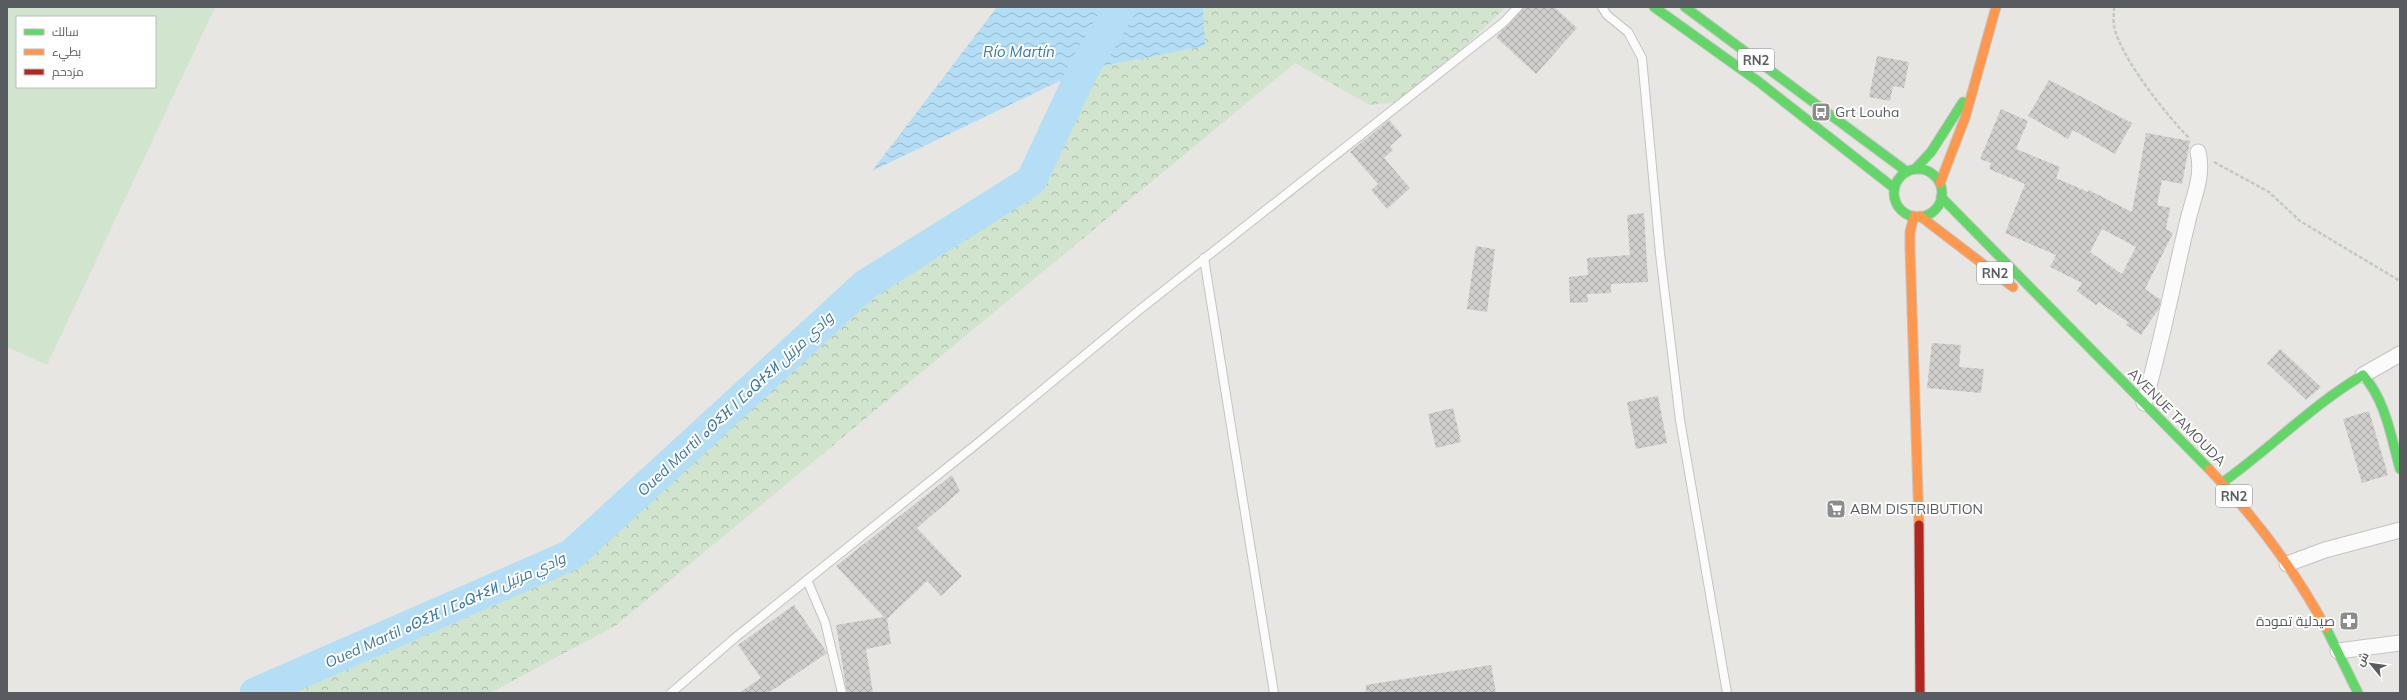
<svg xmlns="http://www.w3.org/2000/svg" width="2407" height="700" viewBox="0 0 2407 700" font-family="Mulish,Cairo,'Noto Sans Tifinagh',sans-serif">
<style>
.green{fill:#d1e4cd;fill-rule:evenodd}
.forest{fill:url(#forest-crowns)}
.water{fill:url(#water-waves)}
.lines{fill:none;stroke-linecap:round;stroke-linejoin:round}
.river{stroke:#b3def6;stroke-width:31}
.building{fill:url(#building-cross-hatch);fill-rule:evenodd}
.lane-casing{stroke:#c3c3c2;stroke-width:10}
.street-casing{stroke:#c3c3c2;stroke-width:17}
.fast-casing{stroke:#c4c4c4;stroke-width:11}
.slow-casing{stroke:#c4c4c4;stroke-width:11}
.jam-casing{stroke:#c4c4c4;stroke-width:11}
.path{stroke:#c3c9c5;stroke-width:2.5;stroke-dasharray:4 2;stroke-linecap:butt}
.lane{stroke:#fcfbfb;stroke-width:8}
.street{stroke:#fcfbfb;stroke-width:15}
.fast{stroke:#63d668;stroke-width:9}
.slow{stroke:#ff974d;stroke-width:9}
.jam{stroke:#b3261e;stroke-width:9}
.labels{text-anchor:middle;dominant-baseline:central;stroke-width:4;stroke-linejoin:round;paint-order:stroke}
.shield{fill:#fff;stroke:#8a8d90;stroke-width:1}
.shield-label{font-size:13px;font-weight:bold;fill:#585c60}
.poi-label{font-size:14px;fill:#585c60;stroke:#fff;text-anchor:start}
.street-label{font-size:14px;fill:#585c60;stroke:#fff}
.water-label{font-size:15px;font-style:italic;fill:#3977a5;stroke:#fff}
</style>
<defs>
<pattern id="forest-crowns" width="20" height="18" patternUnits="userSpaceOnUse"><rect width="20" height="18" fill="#d1e4cd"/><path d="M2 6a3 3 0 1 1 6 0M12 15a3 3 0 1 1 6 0" fill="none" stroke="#acbcaa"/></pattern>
<pattern id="water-waves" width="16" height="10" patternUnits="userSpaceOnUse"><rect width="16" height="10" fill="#b3def6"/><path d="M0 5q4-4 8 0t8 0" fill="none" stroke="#94b7cb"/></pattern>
<pattern id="building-cross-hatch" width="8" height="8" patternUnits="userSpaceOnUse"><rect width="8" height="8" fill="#d0cecc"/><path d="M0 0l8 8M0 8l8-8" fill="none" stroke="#acaaa9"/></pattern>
</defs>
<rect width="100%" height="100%" fill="#e8e6e2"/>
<!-- green -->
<path class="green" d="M7 7H215L47 365 7 347ZM17 17H155V87H17Z"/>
<!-- forest -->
<path class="forest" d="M1203 7H1506L1407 101 1370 105 1295 63 615 626 490 693H255L571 555 865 285 1030 181 1083 70 1204 46Z"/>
<!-- water -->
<path class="water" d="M997 7H1203L1205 46 1083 70 872 171Z"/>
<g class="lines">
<!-- river -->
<path class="river" d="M255 693 571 555 865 285 1031 181 1083 70 1121 7"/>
</g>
<!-- building -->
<g class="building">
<path d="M1523 7H1554L1577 28 1536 74 1496 37Z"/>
<path d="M1877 56 1909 62 1904 88 1893 86 1890 101 1869 97Z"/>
<path d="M2049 80 2132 123 2115 154 2073 130 2068 139 2028 116Z"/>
<path d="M2001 109 2028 121 2016 149 2060 167 2056 178 2088 192 2089 190 2132 212 2146 133 2190 141 2182 184 2162 180 2157 205 2170 208 2166 229 2173 233 2145 289 2161 300 2159 308 2141 335 2126 325 2128 322 2099 302 2096 305 2077 291 2082 283 2050 267 2056 255 2005 233 2025 184 1989 169 1991 163 1980 159ZM2102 229 2136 247 2122 274 2090 252Z"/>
<path d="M1389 120 1402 135 1390 146 1393 150 1384 158 1410 188 1387 209 1371 190 1378 184 1350 152Z"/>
<path d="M1644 213 1648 282 1611 284V293L1587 294 1588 302 1570 303 1569 277 1588 275 1587 258 1630 255 1627 215Z"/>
<path d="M1476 246 1495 249 1487 312 1467 309Z"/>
<path d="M1932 343 1961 345 1959 367 1984 369 1981 393 1927 388Z"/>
<path d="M2280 349 2321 387 2306 400 2267 363Z"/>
<path d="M1658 396 1667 443 1636 449 1627 402Z"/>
<path d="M1453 408 1461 442 1436 448 1428 414Z"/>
<path d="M2369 411 2388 475 2362 483 2343 419Z"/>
<path d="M952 475 960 491 917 528 962 576 941 596 927 581 887 619 891 644 866 649 873 693H847L836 625 884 617 836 566Z"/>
<path d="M794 605 827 653 768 693H739L761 678 738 645Z"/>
<path d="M1491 665 1496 693H1366V685Z"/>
</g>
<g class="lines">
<!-- lane casing -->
<g class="lane-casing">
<g id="lane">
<path d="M1602 7 1607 15 1628 32 1642 58 1660 253 1680 420 1727 693"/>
<path d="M1204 258 1274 693"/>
<path d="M807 580 825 622 842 693"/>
<path d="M671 693 736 637 984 438 1138 311 1504 22 1518 7"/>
</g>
</g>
<!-- street casing -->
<g class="street-casing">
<g id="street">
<path d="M2363 375 2400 354"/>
<path d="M2144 403C2162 343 2173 281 2188 220 2193 198 2204 176 2198 152"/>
<path d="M2287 564 2325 550 2400 530"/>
<path d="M2338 651 2400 643"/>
</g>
</g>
<!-- fast casing -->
<g class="fast-casing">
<g id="fast">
<path d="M1654 7 1759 82 1894 188"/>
<path d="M1685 7 1906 171"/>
<path d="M1915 169 1931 152 1963 102"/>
<circle cx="1918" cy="193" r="24"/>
<path d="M1941 197 2209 469"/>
<path d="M2223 482C2271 448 2312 405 2363 375 2386 401 2391 437 2400 469"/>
<path d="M2326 628 2358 693"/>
</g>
</g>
<!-- slow casing -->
<g class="slow-casing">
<g id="slow">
<path d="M1940 183 1965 118 1996 7"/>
<path d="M1914 216 1910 232V249L1919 525"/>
<path d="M1920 216 2013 287"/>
<path d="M2209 469C2255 517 2294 569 2326 628"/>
</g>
</g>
<!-- jam casing -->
<g class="jam-casing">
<path id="jam" d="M1919 525 1920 693"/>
</g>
<!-- path -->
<g class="path">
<path d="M2114 7C2114 13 2113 20 2114 26 2120 57 2167 116 2190 139"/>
<path d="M2214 162 2269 192 2300 221 2400 281"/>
</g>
<!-- lane -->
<use href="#lane" class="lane"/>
<!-- street -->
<use href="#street" class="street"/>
<!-- fast -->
<use href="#fast" class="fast"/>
<!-- slow -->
<use href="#slow" class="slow"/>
<!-- jam -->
<use href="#jam" class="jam"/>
</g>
<!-- icons -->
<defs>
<g id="bus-square" transform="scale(1)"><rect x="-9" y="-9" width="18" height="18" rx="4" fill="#8a8c8e" stroke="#fff"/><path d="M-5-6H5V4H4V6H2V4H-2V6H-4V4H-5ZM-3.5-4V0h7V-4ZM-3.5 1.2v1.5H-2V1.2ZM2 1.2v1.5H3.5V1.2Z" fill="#fff"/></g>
<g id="supermarket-square" transform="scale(1)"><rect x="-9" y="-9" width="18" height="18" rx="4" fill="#8a8c8e" stroke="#fff"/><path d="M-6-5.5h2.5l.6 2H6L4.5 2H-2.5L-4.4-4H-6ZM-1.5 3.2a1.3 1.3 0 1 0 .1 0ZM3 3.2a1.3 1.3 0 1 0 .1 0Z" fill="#fff"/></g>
<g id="pharmacy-square" transform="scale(1)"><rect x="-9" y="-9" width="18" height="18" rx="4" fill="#8a8c8e" stroke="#fff"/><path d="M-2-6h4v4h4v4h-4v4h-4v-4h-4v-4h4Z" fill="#fff"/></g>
</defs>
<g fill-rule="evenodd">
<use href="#bus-square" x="1821" y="112"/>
<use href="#supermarket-square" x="1836" y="509"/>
<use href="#pharmacy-square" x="2349" y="621"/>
</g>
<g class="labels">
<!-- shield labels -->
<g class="shield">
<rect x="1738" y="49" width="36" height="22" rx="3"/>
<rect x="1977" y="262" width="36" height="22" rx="3"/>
<rect x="2216" y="485" width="36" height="22" rx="3"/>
</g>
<g class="shield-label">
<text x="1756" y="60">RN2</text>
<text x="1995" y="273">RN2</text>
<text x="2234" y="496">RN2</text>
</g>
<!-- poi labels -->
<g class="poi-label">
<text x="1835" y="112">Grt Louha</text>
<text x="1850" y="509">ABM DISTRIBUTION</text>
<text x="2335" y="621" text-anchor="end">صيدلية تمودة</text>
</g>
<!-- street labels -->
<g class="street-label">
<text transform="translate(2177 417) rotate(45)">AVENUE TAMOUDA</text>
</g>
<!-- water labels -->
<g class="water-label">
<text x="1019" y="51">Río Martín</text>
<text transform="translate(735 404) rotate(-43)">Oued Martil ⴰⵙⵉⴼ ⵏ ⵎⴰⵕⵜⵉⵍ وادي مرتيل</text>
<text transform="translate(445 610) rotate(-24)">Oued Martil ⴰⵙⵉⴼ ⵏ ⵎⴰⵕⵜⵉⵍ وادي مرتيل</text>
</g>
</g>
<!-- border -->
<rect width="2407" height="700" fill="none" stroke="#585c60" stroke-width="16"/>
<!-- legend -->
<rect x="16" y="16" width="140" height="72" fill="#ffffff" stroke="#bcbebf"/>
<rect x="24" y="29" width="20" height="6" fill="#63d668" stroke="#bcbebf"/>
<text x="52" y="36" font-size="12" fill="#585c60">سالك</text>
<rect x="24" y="49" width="20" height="6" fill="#ff974d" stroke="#bcbebf"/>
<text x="52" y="56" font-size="12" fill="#585c60">بطيء</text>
<rect x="24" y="69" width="20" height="6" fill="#b3261e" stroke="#bcbebf"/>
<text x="52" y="76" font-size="12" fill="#585c60">مزدحم</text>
<!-- north arrow -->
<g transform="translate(2371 664) rotate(299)" stroke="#ffffff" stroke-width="3" paint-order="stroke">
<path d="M0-3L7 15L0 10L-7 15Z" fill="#585c60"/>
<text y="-6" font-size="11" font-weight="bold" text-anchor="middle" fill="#585c60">ش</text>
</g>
</svg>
